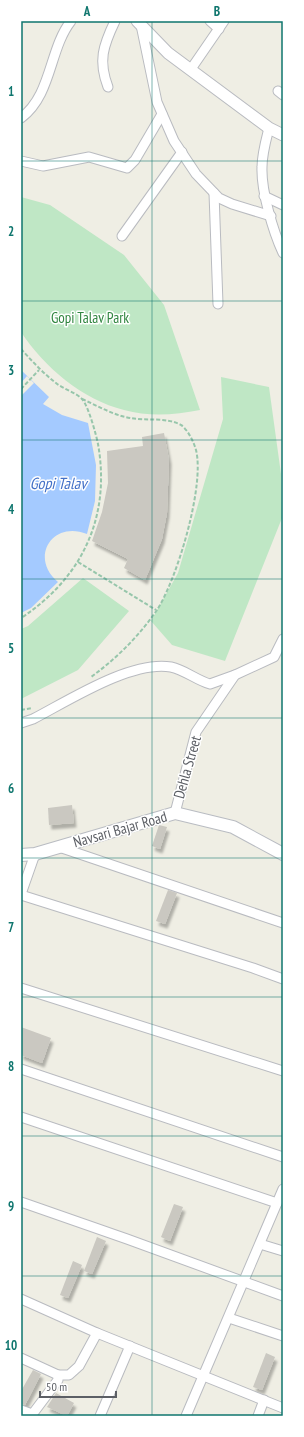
<svg xmlns="http://www.w3.org/2000/svg" width="304" height="1437" viewBox="0 0 304 1437" font-family="'PT Sans Narrow',sans-serif">
<style>
.green{fill:#bfe7c5}
.water{fill:#a4caff}
.pier{fill:#efeee4}
.building{fill:#cac8c1;filter:url(#shadow)}
.lines{fill:none;stroke-linecap:round;stroke-linejoin:round}
.minor-casing{stroke:#b9bbc0;stroke-width:11}
.tertiary-casing{stroke:#b9bbc0;stroke-width:13}
.secondary-casing{stroke:#b9bcc2;stroke-width:14}
.path{stroke:#97c6ab;stroke-width:2;stroke-dasharray:4 2;stroke-linecap:butt}
.minor{stroke:#fff;stroke-width:9}
.tertiary{stroke:#fff;stroke-width:11}
.secondary{stroke:#fff;stroke-width:12}
.grid{fill:none;stroke:#0f766e;stroke-width:1;stroke-opacity:0.55}
.labels{text-anchor:middle;dominant-baseline:central;stroke-width:3;stroke-linejoin:round;paint-order:stroke}
.park-label{font-size:15px;fill:#328641;stroke:#fff}
.street-label{font-size:15px;fill:#5c5f65;stroke:#fff}
.water-label{font-size:16px;font-style:italic;fill:#4270c7;stroke:#fff}
.neatline{fill:none;stroke:#0f766e;stroke-width:1.5}
.grid-label{font-size:13px;text-anchor:middle;font-weight:bold;fill:#0f766e}
</style>
<defs>
<filter id="shadow"><feDropShadow dx="2.5" dy="4.5" stdDeviation="1" flood-color="#0004"/></filter>
</defs>
<rect width="100%" height="100%" fill="#efeee4"/>
<!-- green -->
<g class="green">
<path d="M21 197 50 205 124 255 164 305 200 410C175 415 149 417 124 410 83 400 44 367 21 332Z"/>
<path d="M221 377 269 387 281 474 282 518 225 661 172 645 151 621 178 573 223 419Z"/>
<path d="M83 578 129 611 78 670 21 699V629L28 626Z"/>
</g>
<!-- water -->
<path class="water" d="M21 370 49 397 43 404 62 415 88 423 96 465 95 501 87 534C52 520 29 558 58 582L31 608 21 613Z"/>
<!-- pier -->
<path class="pier" d="M27 376 34 383 21 396V383Z"/>
<!-- building -->
<g class="building">
<path d="M164 433 169 460 167 513 162 539 145 580 124 568 128 559 92 541 102 512 108 483 107 451 143 446 142 437Z"/>
<path d="M72 805 74 823 49 825 48 808Z"/>
<path d="M159 825 167 827 160 849 152 846Z"/>
<path d="M168 890 177 893 165 924 156 921Z"/>
<path d="M21 1027 51 1038 42 1063 21 1055Z"/>
<path d="M174 1204 183 1207 170 1241 161 1237Z"/>
<path d="M97 1237 106 1241 92 1274 84 1271Z"/>
<path d="M73 1261 82 1265 68 1298 60 1295Z"/>
<path d="M266 1353 275 1357 262 1390 253 1387Z"/>
<path d="M33 1370 41 1374 25 1405 21 1404V1391Z"/>
<path d="M56 1393 74 1403 67 1416 47 1407Z"/>
</g>
<g class="lines">
<!-- minor casing -->
<g class="minor-casing">
<g id="minor">
<path d="M210 21 219 29"/>
<path d="M141 25 157 102 174 141 196 174 219 198 232 204 271 216"/>
<path d="M191 69 224 21"/>
<path d="M108 87C98 61 103 46 115 21"/>
<path d="M278 91 283 95"/>
<path d="M21 118C52 95 49 49 71 21"/>
<path d="M269 128C266 140 262 154 262 167 261 191 273 231 283 253"/>
<path d="M21 161 43 166 89 157 127 168 135 160 162 114"/>
<path d="M214 193 218 304"/>
<path d="M264 196 283 205"/>
<path d="M122 236 182 152"/>
<path d="M21 723 33 719C68 701 131 660 171 667 185 670 196 680 210 684L235 675"/>
<path d="M175 813 196 732 235 675 274 657 283 639"/>
<path d="M59 847 283 923"/>
<path d="M21 894 35 854"/>
<path d="M21 895 253 968 283 979"/>
<path d="M21 988 283 1071"/>
<path d="M21 1069 283 1157"/>
<path d="M21 1117 277 1203"/>
<path d="M21 1202 127 1239 283 1296"/>
<path d="M260 1244 283 1251"/>
<path d="M21 1299 97 1333 283 1408"/>
<path d="M229 1318 283 1336"/>
<path d="M21 1358 58 1375"/>
<path d="M21 1410 32 1414"/>
<path d="M31 1416 58 1380V1375H69L79 1366 97 1333"/>
<path d="M100 1416 130 1346"/>
<path d="M186 1416 283 1189"/>
<path d="M258 1416 264 1400"/>
</g>
</g>
<!-- tertiary casing -->
<g class="tertiary-casing">
<path id="tertiary" d="M137 21 168 53 269 128 283 135"/>
</g>
<!-- secondary casing -->
<g class="secondary-casing">
<path id="secondary" d="M21 855 35 854 175 813 233 827 283 854"/>
</g>
<!-- path -->
<g class="path">
<path d="M21 349C32 361 43 373 56 383 63 389 75 392 82 399 88 405 96 434 98 444 111 517 82 578 21 618"/>
<path d="M21 389 39 370"/>
<path d="M82 399C98 406 113 415 130 418 146 421 167 417 181 425 183 426 185 429 187 431 191 437 194 443 196 450 205 486 177 579 157 610 140 635 116 659 91 677"/>
<path d="M78 562 156 610"/>
<path d="M21 710 32 708"/>
</g>
<!-- minor -->
<use href="#minor" class="minor"/>
<!-- tertiary -->
<use href="#tertiary" class="tertiary"/>
<!-- secondary -->
<use href="#secondary" class="secondary"/>
</g>
<!-- grid -->
<path class="grid" d="M152 21V1416M21 161H283M21 301H283M21 440H283M21 579H283M21 718H283M21 858H283M21 997H283M21 1136H283M21 1276H283"/>
<g class="labels">
<!-- park labels -->
<g class="park-label">
<text x="90" y="317">Gopi Talav Park</text>
</g>
<!-- street labels -->
<g class="street-label">
<text transform="translate(187 767) rotate(-74)">Dehla Street</text>
<text transform="translate(120 829) rotate(-16)">Navsari Bajar Road</text>
</g>
<!-- water labels -->
<g class="water-label">
<text x="58" y="483">Gopi Talav</text>
</g>
</g>
<!-- border -->
<rect width="304" height="1437" fill="none" stroke="#ffffff" stroke-width="44"/>
<!-- scale -->
<path d="M40 1391v6h76v-6" fill="none" stroke="#5c5f65" stroke-width="2"/>
<text x="46" y="1391" font-size="12" fill="#5c5f65" stroke="#ffffff" stroke-width="3" paint-order="stroke">50 m</text>
<rect x="22" y="22" width="260" height="1393" class="neatline"/>
<g class="grid-label">
<text x="87" y="16">A</text>
<text x="217" y="16">B</text>
<text x="11" y="96">1</text>
<text x="11" y="236">2</text>
<text x="11" y="375">3</text>
<text x="11" y="514">4</text>
<text x="11" y="653">5</text>
<text x="11" y="793">6</text>
<text x="11" y="932">7</text>
<text x="11" y="1071">8</text>
<text x="11" y="1211">9</text>
<text x="11" y="1350">10</text>
</g>
</svg>
